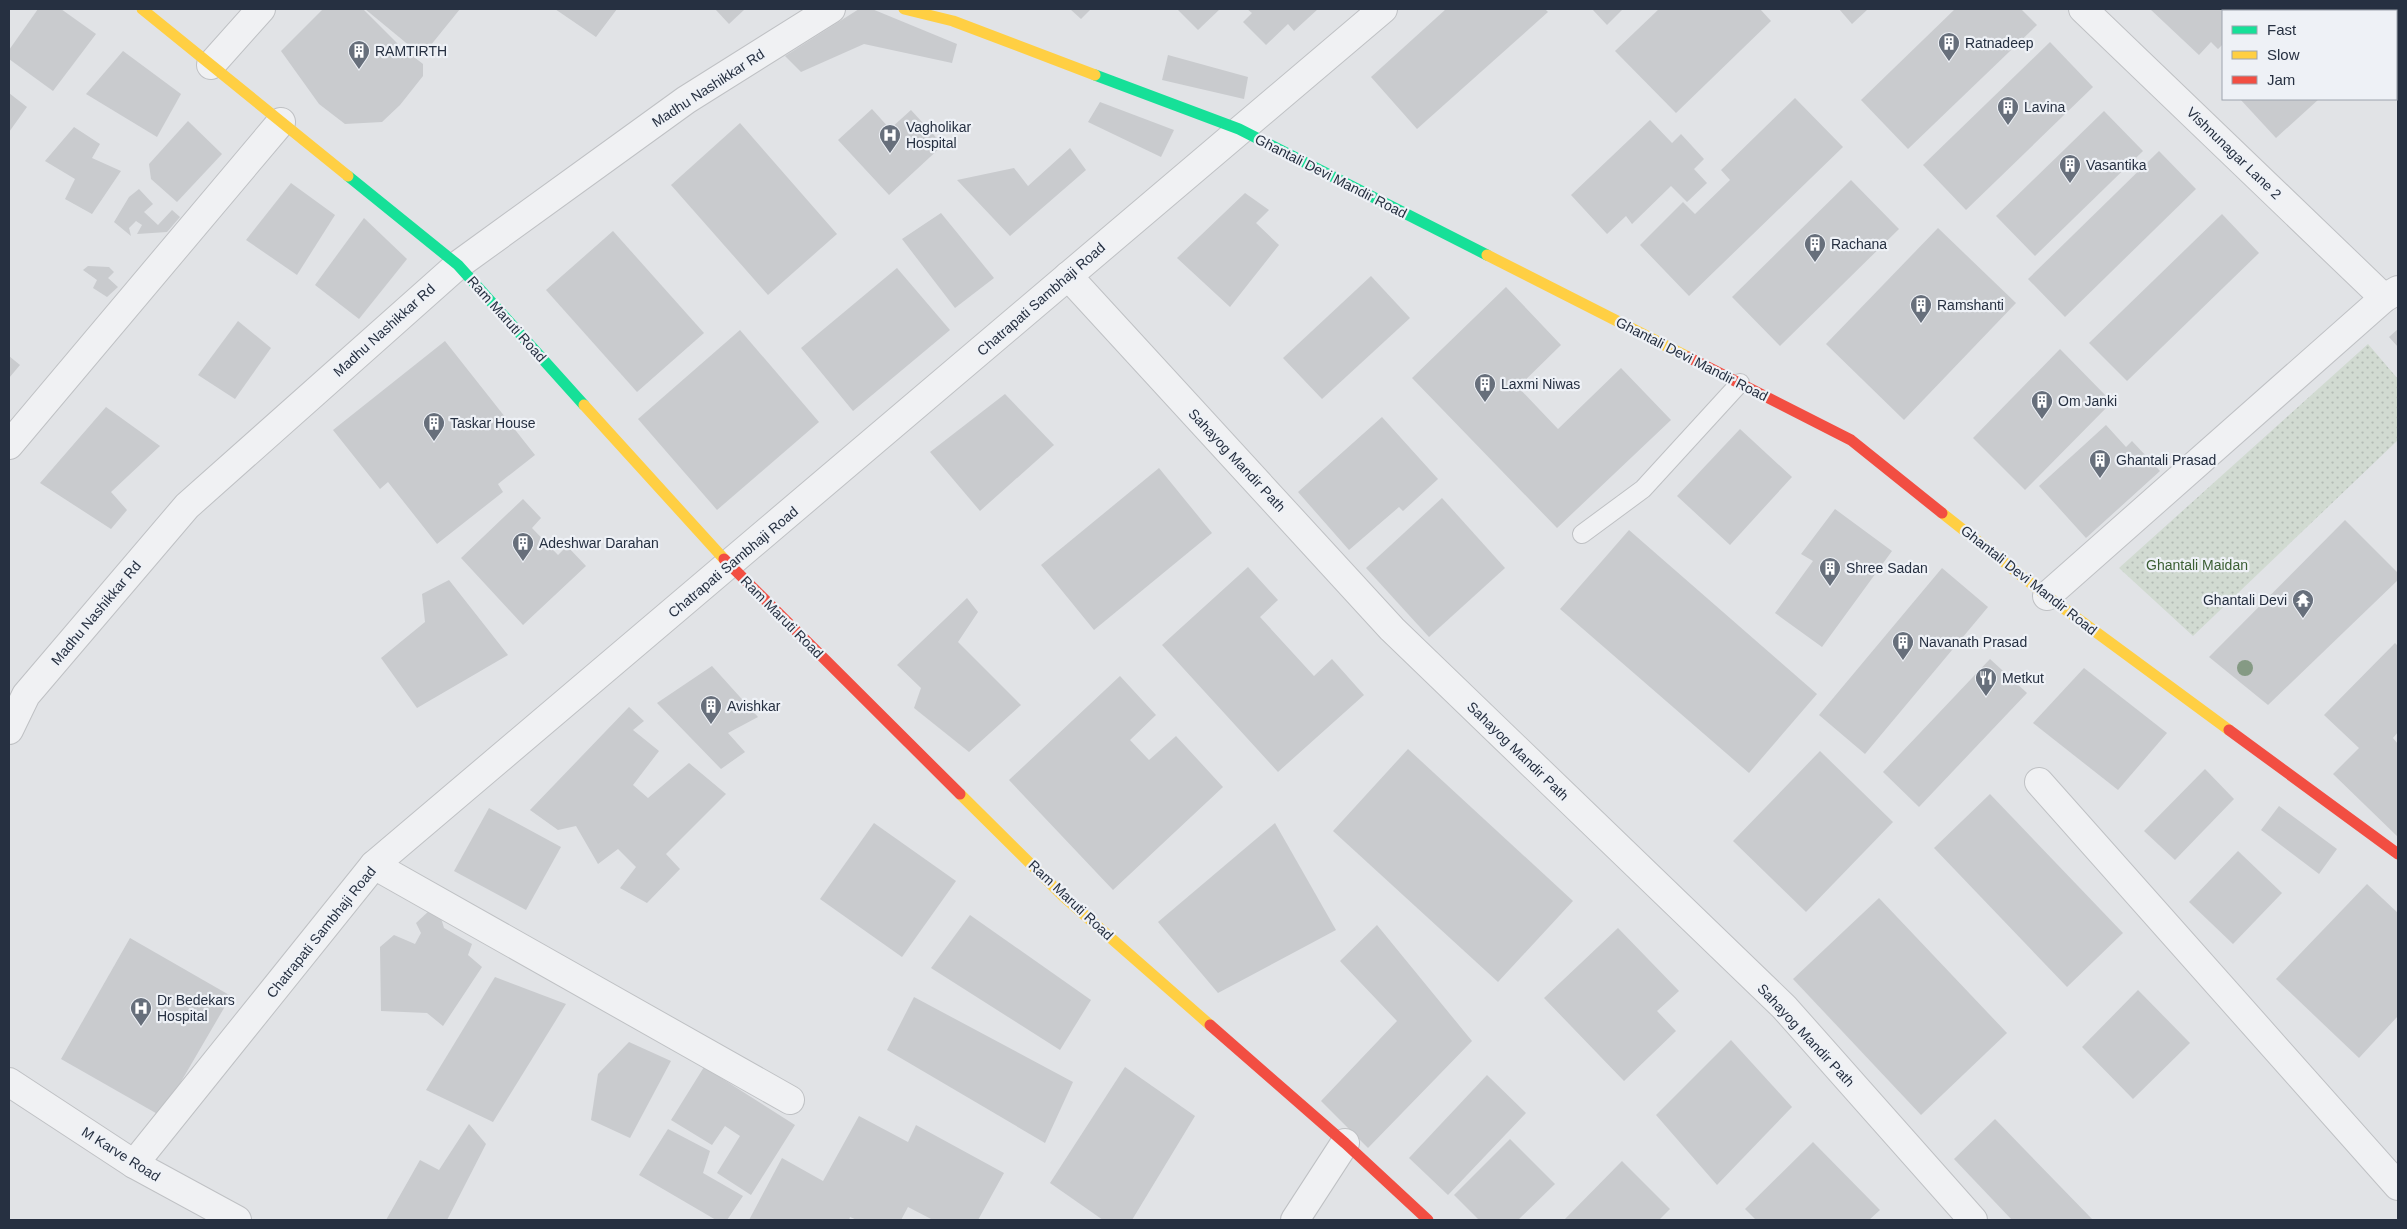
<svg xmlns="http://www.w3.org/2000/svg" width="2407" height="1229" viewBox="0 0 2407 1229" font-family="Helvetica,sans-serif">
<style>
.park{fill:url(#park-dots)}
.building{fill:#c9cbce}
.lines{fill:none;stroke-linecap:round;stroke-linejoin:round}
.lane-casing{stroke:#bfc1c4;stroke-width:20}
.street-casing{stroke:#bfc1c4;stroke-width:30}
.lane{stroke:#f0f1f3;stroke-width:18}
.street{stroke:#f0f1f3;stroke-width:28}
.fast{stroke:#16e098;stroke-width:11}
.slow{stroke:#ffcf43;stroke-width:11}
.jam{stroke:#f24e42;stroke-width:11}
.tree{fill:#859a84}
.labels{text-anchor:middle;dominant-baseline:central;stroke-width:4.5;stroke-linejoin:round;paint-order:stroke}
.poi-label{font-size:14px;fill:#263041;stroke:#eef1f6;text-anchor:start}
.street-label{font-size:14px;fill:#263041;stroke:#eef1f6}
.park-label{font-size:14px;fill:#3a5e33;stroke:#eef1f6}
</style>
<defs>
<pattern id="park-dots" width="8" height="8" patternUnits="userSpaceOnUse" patternTransform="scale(1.25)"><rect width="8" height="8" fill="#d1dad1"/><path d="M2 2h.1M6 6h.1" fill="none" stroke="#b3bbb5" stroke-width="1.8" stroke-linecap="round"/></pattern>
</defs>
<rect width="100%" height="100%" fill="#e1e3e6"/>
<!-- park -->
<path class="park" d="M2368 344 2398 379V440L2193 636 2119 568Z"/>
<!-- building -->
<g class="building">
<path d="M38 9H61L96 34 53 91 9 59V50Z"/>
<path d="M323 9H363L401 47 423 64V76L400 105 382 122 345 124 319 104 281 51Z"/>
<path d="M365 9H460L422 56Z"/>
<path d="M555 9H617L596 37Z"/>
<path d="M715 9H745L729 24Z"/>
<path d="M859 9H872L957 44 952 63 864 44 801 72 785 56Z"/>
<path d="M1070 9H1091L1081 19Z"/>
<path d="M1177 9H1220L1198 30Z"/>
<path d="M1247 9H1318L1294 31 1288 24 1266 45 1243 22 1252 13Z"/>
<path d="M1446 9H1545L1548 12 1417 129 1371 77Z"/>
<path d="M1592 9H1623L1607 25Z"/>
<path d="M1659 9H1760L1771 21 1676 113 1615 51Z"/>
<path d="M1839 9H1868L1852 24Z"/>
<path d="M1955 9H2021L2037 25 1908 149 1861 100Z"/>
<path d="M2150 9H2243L2241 11H2223V44L2218 49 2211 42 2199 55Z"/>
<path d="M2302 9H2367L2369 11H2299Z"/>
<path d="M2050 42 2093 87 1966 210 1923 165Z"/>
<path d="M123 51 181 94 157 137 86 94Z"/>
<path d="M1168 55 1248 77 1244 99 1162 80Z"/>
<path d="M9 93 27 107 9 132Z"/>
<path d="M1795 98 1843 147 1689 296 1640 245 1683 202 1695 214 1730 180 1721 170Z"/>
<path d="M2240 99H2319L2276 138Z"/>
<path d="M1100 102 1174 130 1161 157 1088 122Z"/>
<path d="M872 109 890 129 911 110 943 145 889 195 838 140Z"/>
<path d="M2104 111 2143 151 2035 256 1996 216Z"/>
<path d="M1650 120 1672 143 1681 134 1704 159 1694 169 1707 183 1687 202 1671 186 1632 224 1626 216 1607 234 1571 195Z"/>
<path d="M188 121 222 154 177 202 151 179 149 164Z"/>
<path d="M740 123 837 234 768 295 671 185Z"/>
<path d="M74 127 100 144 92 158 121 171 92 214 65 199 75 179 45 161Z"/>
<path d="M1070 148 1086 170 1010 236 957 180 1014 168 1028 186Z"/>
<path d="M2159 151 2196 189 2065 317 2028 279Z"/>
<path d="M1851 180 1899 229 1780 346 1732 297Z"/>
<path d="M291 183 335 215 297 275 246 240Z"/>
<path d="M139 189 153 204 144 212 158 225 172 210 180 217 167 232 137 234 142 225 136 221 129 228 131 236 114 222 129 197Z"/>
<path d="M1245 193 1269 210 1256 223 1279 245 1230 307 1177 258Z"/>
<path d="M941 213 994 278 955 308 902 239Z"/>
<path d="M2222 214 2259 253 2127 381 2089 343Z"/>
<path d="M364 218 407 259 359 319 315 285Z"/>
<path d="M1938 228 2016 303 1904 420 1826 344Z"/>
<path d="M613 231 704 333 637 392 546 290Z"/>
<path d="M88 266 109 267 114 272 108 278 118 287 107 297 93 288 97 280 83 270Z"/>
<path d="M897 268 950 330 853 411 801 348Z"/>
<path d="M1371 276 1410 318 1322 399 1283 358Z"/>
<path d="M1506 287 1561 345 1518 387 1558 429 1621 368 1671 420 1557 528 1412 378Z"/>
<path d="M238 321 271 348 235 399 198 375Z"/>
<path d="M2398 329V347L2389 337Z"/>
<path d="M740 330 819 422 717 510 638 419Z"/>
<path d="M445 341 535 455 498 484 503 492 437 544 388 482 380 489 333 430Z"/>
<path d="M2060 349 2112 402 2025 490 1973 438Z"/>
<path d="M9 356 20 365 9 378Z"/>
<path d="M1005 394 1054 445 980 511 930 452Z"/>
<path d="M106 407 160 446 111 492 127 510 111 529 40 483Z"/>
<path d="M1382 417 1438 479 1403 511 1399 507 1349 550 1298 492Z"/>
<path d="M2106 425 2126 447 2132 441 2160 471 2086 538 2039 486Z"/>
<path d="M1740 429 1792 477 1730 545 1677 496Z"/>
<path d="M1159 468 1212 533 1094 630 1041 565Z"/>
<path d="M1442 498 1505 568 1429 637 1366 568Z"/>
<path d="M523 499 541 518 532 528 558 555 567 546 586 566 523 625 461 558Z"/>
<path d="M1835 509 1892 551 1822 647 1775 613 1813 561 1801 554Z"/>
<path d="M2345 520 2398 573V580L2268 705 2209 657Z"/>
<path d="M1629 530 1817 694 1749 773 1560 609Z"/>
<path d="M1248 567 1278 600 1260 617 1314 676 1332 659 1364 695 1278 772 1162 645Z"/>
<path d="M1942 568 1988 607 1865 754 1819 715Z"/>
<path d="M449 580 508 655 417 708 381 658 425 622 422 594Z"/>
<path d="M967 598 978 612 958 642 1021 705 969 752 914 708 921 688 897 665Z"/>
<path d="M2395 643 2398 646V732L2393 738 2398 744V837L2333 774 2359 748 2324 715Z"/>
<path d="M1990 659 2027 693 1919 807 1883 772Z"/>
<path d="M712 666 758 717 728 733 745 752 721 769 657 703Z"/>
<path d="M2084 668 2167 733 2118 790 2033 723Z"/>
<path d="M1120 676 1156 715 1130 740 1149 760 1176 736 1223 787 1113 890 1009 780Z"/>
<path d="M629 707 644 721 633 730 659 751 633 785 648 798 689 763 726 794 666 854 680 869 647 903 620 888 636 867 618 849 598 864 576 826 558 830 530 810Z"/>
<path d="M1408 749 1573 901 1498 982 1333 831Z"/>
<path d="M1820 751 1893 822 1806 912 1733 841Z"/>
<path d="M2205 769 2234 799 2175 860 2144 831Z"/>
<path d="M1990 794 2123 933 2067 987 1934 848Z"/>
<path d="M2279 806 2337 849 2319 874 2261 830Z"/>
<path d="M489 808 561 847 526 910 454 871Z"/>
<path d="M874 823 956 881 902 957 820 899Z"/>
<path d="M1275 823 1336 930 1218 993 1158 922Z"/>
<path d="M2238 851 2282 893 2233 944 2189 902Z"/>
<path d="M2367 884 2398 913V1016L2359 1058 2276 979Z"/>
<path d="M1879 898 2007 1033 1921 1115 1793 979Z"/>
<path d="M430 910 441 918 444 928 472 944 468 955 482 967 443 1026 427 1013 381 1011 380 947 394 935 415 944 421 933 416 923Z"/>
<path d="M970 915 1091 1000 1060 1050 931 968Z"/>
<path d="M1377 925 1472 1041 1368 1148 1321 1101 1397 1021 1340 961Z"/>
<path d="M1618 928 1679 991 1657 1011 1676 1031 1624 1081 1544 998Z"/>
<path d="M130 938 231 996 161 1116 61 1059Z"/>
<path d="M495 977 566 1004 493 1122 426 1090Z"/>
<path d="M2138 990 2190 1043 2133 1099 2082 1047Z"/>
<path d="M914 997 1073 1082 1045 1143 887 1050Z"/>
<path d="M1731 1040 1792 1107 1717 1185 1656 1115Z"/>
<path d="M629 1042 671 1061 630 1138 591 1120 598 1074Z"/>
<path d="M704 1067 795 1125 751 1195 717 1173 740 1136 725 1126 712 1145 671 1120Z"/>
<path d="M1125 1067 1195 1116 1132 1220H1103L1050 1183Z"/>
<path d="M1487 1075 1526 1113 1448 1195 1409 1158Z"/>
<path d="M859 1116 908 1142 916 1125 1004 1173 978 1220H933L908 1207 901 1220H857L850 1217 849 1220H749L782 1158 823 1181Z"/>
<path d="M1995 1119 2093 1220H2012L1954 1159Z"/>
<path d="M469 1124 486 1144 447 1220H386L420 1160 439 1170Z"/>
<path d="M668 1129 710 1151 703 1173 743 1196 727 1220H716L639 1175Z"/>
<path d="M1510 1139 1555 1184 1518 1220H1479L1454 1195Z"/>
<path d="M1813 1142 1880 1210 1869 1220H1756L1745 1209Z"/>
<path d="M1622 1161 1670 1209 1659 1220H1564Z"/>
</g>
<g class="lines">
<!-- lane casing -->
<g class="lane-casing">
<path id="lane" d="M1582 534 1643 489 1740 383"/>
</g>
<!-- street casing -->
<g class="street-casing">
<g id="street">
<path d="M2083 9 2384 298"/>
<path d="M211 65 261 9"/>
<path d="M1068 276 1392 629 1784 1007 1973 1220"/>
<path d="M9 445 281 122"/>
<path d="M2047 596 2384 298 2398 290"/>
<path d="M9 730 26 695 187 506 458 265 686 100 831 9"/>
<path d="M2039 782 2398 1186"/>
<path d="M374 865 790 1100"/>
<path d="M9 1082 134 1164 237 1220"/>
<path d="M134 1164 374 865 1383 9"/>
<path d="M1295 1220 1345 1143"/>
</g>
</g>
<!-- lane -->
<use href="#lane" class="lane"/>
<!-- street -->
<use href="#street" class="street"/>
<!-- fast -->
<g class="fast">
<path d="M1095 75 1239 129 1487 255"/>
<path d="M348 176 458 265 584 405"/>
</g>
<!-- slow -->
<g class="slow">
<path d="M142 9 348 176"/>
<path d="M904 9 953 21 1095 75"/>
<path d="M1487 255 1688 357"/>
<path d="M584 405 724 559"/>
<path d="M1942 513 2047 596 2229 730"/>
<path d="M960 794 1063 896 1210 1025"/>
</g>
<!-- jam -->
<g class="jam">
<path d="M1688 357 1851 440 1942 513"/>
<path d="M724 559 960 794"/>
<path d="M2229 730 2398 854"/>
<path d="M1210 1025 1345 1143 1428 1220"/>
</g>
</g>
<!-- trees -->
<circle class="tree" cx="2245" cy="668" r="8"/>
<!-- icons -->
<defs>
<g id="building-pin" transform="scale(1.125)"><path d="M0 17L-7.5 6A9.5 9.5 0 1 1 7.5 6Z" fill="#676f7b" stroke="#eef1f6"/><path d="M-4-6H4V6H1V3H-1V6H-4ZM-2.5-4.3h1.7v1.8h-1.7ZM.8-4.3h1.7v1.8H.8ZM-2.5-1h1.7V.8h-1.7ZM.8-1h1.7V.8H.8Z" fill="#fff"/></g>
<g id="hospital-pin" transform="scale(1.125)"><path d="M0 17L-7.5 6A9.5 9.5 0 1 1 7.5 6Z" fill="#676f7b" stroke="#eef1f6"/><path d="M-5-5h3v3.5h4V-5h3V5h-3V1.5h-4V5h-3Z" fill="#fff"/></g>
<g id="temple-pin" transform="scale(1.125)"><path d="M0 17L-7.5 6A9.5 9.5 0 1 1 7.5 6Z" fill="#676f7b" stroke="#eef1f6"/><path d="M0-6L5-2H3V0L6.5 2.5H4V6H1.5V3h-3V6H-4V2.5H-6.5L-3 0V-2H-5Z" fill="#fff"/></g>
<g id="restaurant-pin" transform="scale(1.125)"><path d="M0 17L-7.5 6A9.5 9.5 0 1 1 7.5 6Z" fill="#676f7b" stroke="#eef1f6"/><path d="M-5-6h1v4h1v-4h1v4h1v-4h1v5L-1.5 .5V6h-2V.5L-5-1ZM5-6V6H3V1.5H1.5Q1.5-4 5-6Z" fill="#fff"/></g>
</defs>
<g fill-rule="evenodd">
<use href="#building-pin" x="1949" y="43"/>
<use href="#building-pin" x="359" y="51"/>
<use href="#building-pin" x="2008" y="107"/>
<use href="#hospital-pin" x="890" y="135"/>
<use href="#building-pin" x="2070" y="165"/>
<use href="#building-pin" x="1815" y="244"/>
<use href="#building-pin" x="1921" y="305"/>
<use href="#building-pin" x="1485" y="384"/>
<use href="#building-pin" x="2042" y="401"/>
<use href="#building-pin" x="434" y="423"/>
<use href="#building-pin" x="2100" y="460"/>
<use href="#building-pin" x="523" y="543"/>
<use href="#building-pin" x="1830" y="568"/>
<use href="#temple-pin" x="2303" y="600"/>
<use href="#building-pin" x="1903" y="642"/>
<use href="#restaurant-pin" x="1986" y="678"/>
<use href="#building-pin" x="711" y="706"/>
<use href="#hospital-pin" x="141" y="1008"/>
</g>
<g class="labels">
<!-- poi labels -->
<g class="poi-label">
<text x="1965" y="43">Ratnadeep</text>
<text x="375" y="51">RAMTIRTH</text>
<text x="2024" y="107">Lavina</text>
<text x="906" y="127">Vagholikar<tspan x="906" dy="16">Hospital</tspan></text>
<text x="2086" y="165">Vasantika</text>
<text x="1831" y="244">Rachana</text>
<text x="1937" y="305">Ramshanti</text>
<text x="1501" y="384">Laxmi Niwas</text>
<text x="2058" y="401">Om Janki</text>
<text x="450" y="423">Taskar House</text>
<text x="2116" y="460">Ghantali Prasad</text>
<text x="539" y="543">Adeshwar Darahan</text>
<text x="1846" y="568">Shree Sadan</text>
<text x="2287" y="600" text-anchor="end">Ghantali Devi</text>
<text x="1919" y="642">Navanath Prasad</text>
<text x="2002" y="678">Metkut</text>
<text x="727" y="706">Avishkar</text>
<text x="157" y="1000">Dr Bedekars<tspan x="157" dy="16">Hospital</tspan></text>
</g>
<!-- street labels -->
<g class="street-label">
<text transform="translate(708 88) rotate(-33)">Madhu Nashikkar Rd</text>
<text transform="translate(2234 153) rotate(44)">Vishnunagar Lane 2</text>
<text transform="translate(1331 176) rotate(27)">Ghantali Devi Mandir Road</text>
<text transform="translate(1041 299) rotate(-41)">Chatrapati Sambhaji Road</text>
<text transform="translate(507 319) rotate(48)">Ram Maruti Road</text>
<text transform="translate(384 330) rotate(-42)">Madhu Nashikkar Rd</text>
<text transform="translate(1692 359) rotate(27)">Ghantali Devi Mandir Road</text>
<text transform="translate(1237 460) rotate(47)">Sahayog Mandir Path</text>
<text transform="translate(733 562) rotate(-40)">Chatrapati Sambhaji Road</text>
<text transform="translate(2029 580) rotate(38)">Ghantali Devi Mandir Road</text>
<text transform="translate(96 613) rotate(-50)">Madhu Nashikkar Rd</text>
<text transform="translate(782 617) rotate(45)">Ram Maruti Road</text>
<text transform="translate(1518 751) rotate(44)">Sahayog Mandir Path</text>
<text transform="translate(1071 900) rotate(43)">Ram Maruti Road</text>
<text transform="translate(321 932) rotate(-51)">Chatrapati Sambhaji Road</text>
<text transform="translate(1806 1035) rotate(47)">Sahayog Mandir Path</text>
<text transform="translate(121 1154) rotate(32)">M Karve Road</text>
</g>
<!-- park labels -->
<g class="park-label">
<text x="2197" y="565">Ghantali Maidan</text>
</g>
</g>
<!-- border -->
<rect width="2407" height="1229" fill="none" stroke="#263041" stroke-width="20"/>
<!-- legend -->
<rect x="2222" y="10" width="175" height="90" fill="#eef1f6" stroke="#9ea4ae"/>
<rect x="2232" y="26" width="25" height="8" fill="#16e098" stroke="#9ea4ae"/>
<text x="2267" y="35" font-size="15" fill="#263041">Fast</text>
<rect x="2232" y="51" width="25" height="8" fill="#ffcf43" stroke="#9ea4ae"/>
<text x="2267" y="60" font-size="15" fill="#263041">Slow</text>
<rect x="2232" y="76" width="25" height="8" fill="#f24e42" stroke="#9ea4ae"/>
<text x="2267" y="85" font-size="15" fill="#263041">Jam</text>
</svg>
